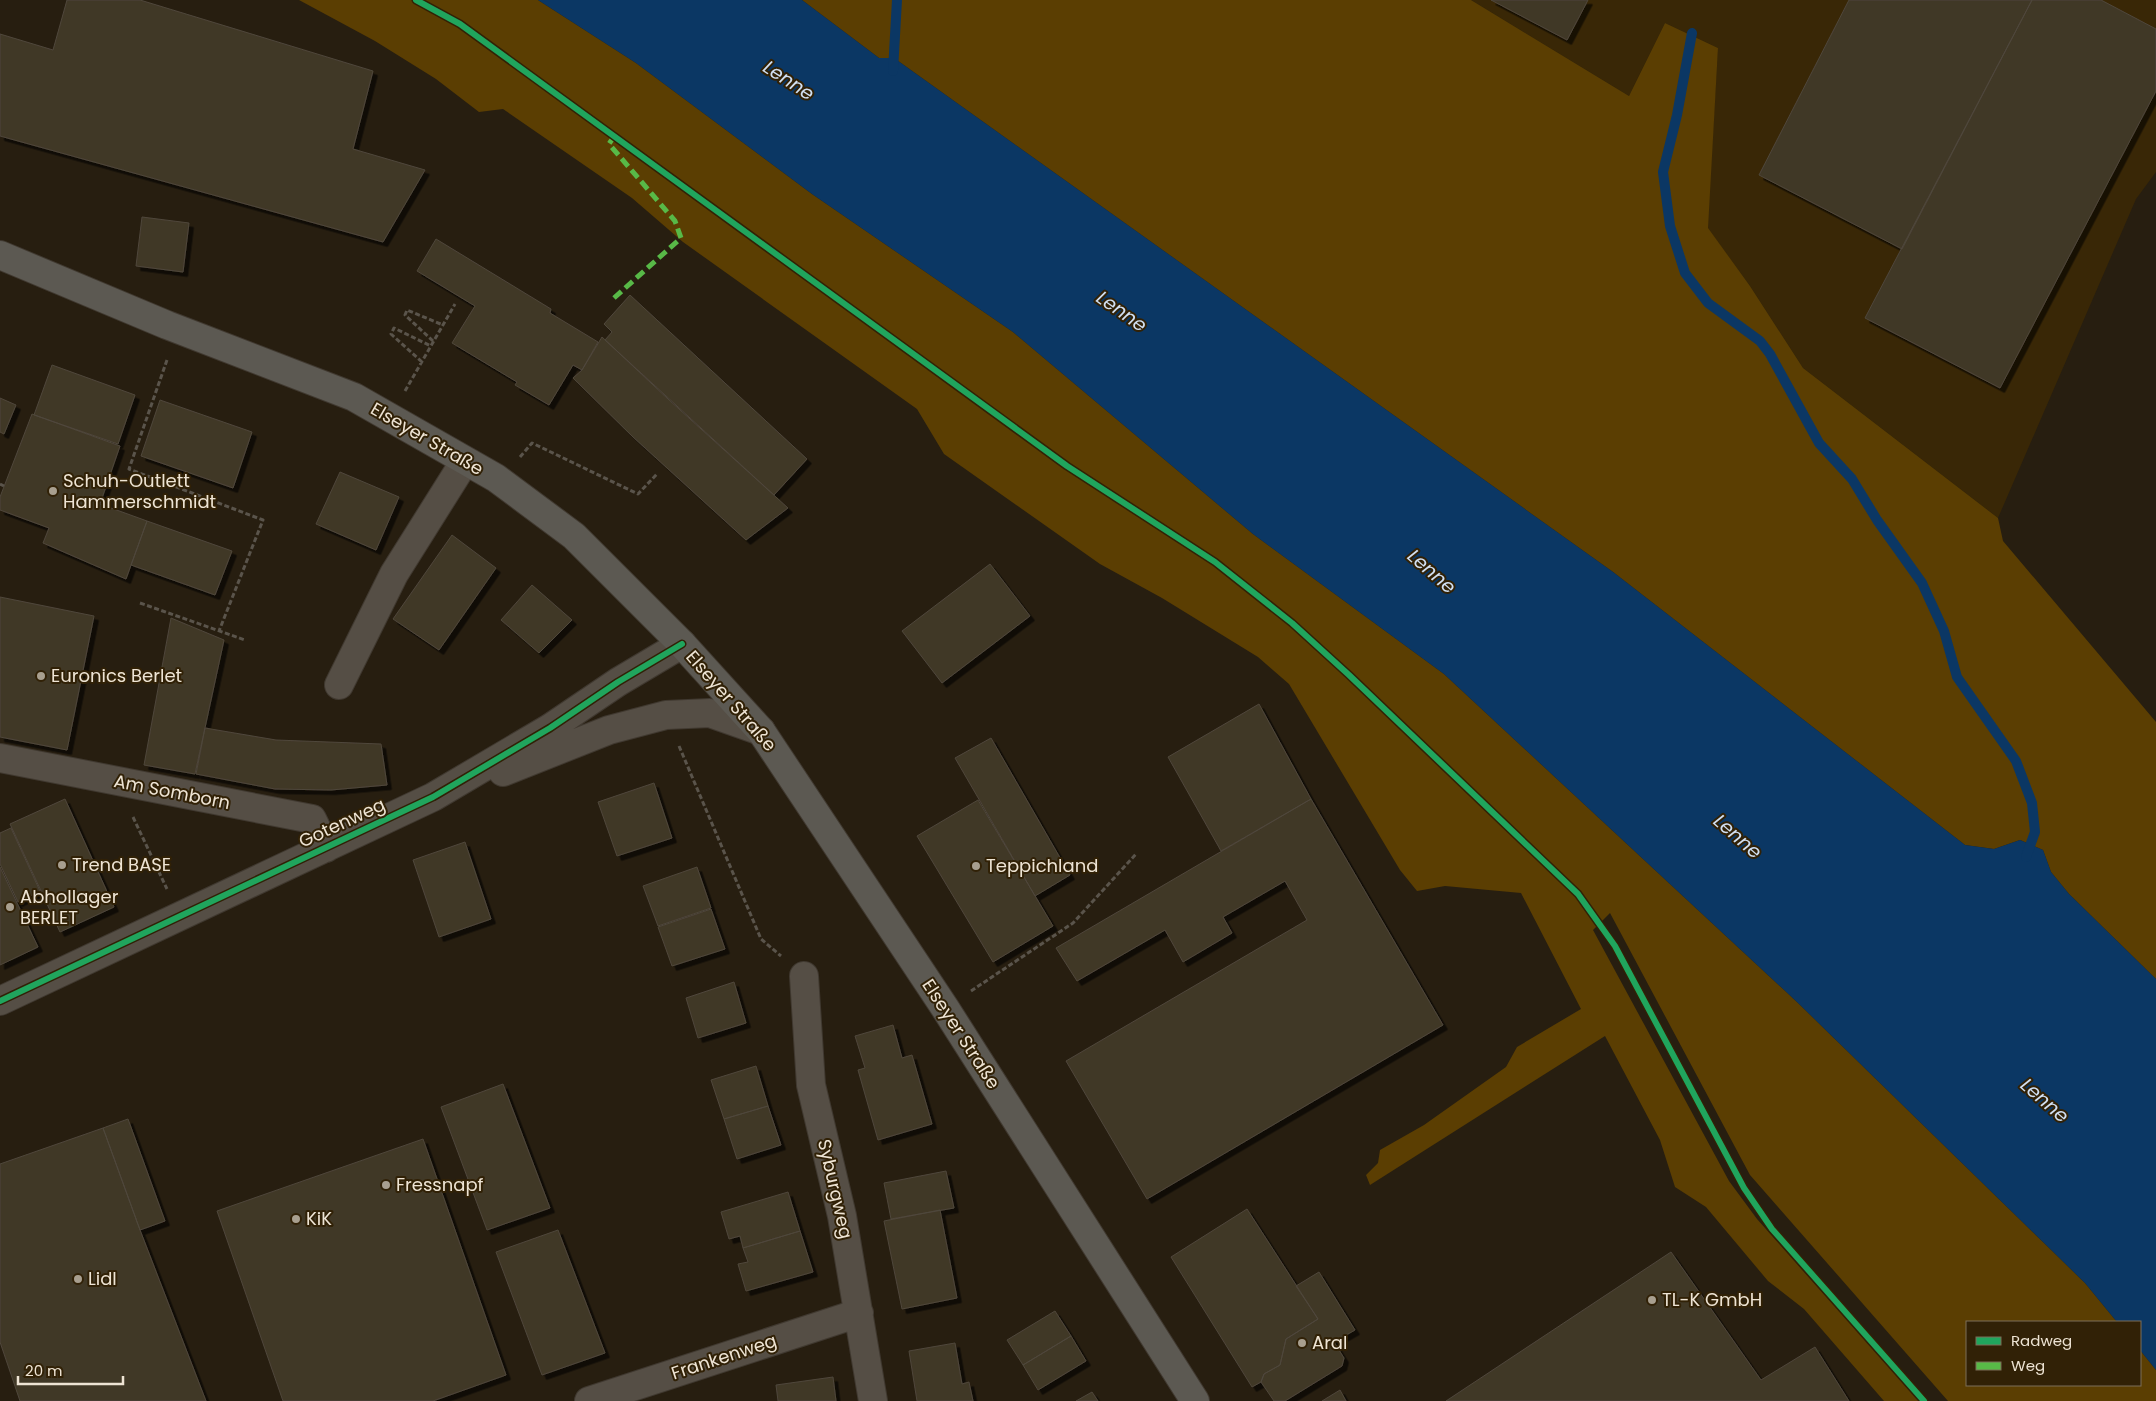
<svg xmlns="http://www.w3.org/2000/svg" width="2156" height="1401" viewBox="0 0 2156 1401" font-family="Poppins,sans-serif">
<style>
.built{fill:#392706}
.green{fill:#5b3e02}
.water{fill:#0b3764}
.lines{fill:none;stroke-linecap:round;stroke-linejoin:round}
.stream{stroke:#0b3764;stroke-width:10}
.building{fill:#413728;stroke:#4f473b;filter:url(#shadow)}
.minor-casing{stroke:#403930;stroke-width:30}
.major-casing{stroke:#403930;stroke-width:30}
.path{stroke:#5a544b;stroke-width:3;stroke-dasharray:5 2.5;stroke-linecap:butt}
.minor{stroke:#554e45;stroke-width:28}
.major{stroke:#5c5952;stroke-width:28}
.quiet{stroke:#58b947;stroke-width:5;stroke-dasharray:10 5;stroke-linecap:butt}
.cycleway-casing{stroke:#312106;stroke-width:9}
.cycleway{stroke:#20a55d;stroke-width:6}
.poi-dot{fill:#a89f8f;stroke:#312106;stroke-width:2}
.labels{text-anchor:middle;stroke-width:4;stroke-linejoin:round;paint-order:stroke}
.street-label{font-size:18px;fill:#eee4d4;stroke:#312106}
.poi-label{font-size:18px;fill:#eee4d4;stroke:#312106;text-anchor:start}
.water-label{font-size:19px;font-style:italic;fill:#d1e0f3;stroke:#312106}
</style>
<defs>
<filter id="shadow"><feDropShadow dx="4.5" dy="4.5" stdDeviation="0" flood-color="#0009"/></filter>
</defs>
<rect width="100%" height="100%" fill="#271e10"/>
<path class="built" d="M1471,0H2156V172L2136,199L1998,518L1803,368L1750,286L1707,228L1718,48L1665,23L1629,96Z"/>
<path class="green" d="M299,0H538L636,63L812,194L1013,332L1253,534L1444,674L1797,1002L2085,1283L2117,1322H1967V1385H2140V1350L2156,1370V1401H1948L1750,1175L1610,913L1593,930L1729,1181L1757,1219L1919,1401H1884L1804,1309L1768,1281L1706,1207L1675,1187L1660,1140L1605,1036L1370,1185L1366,1175L1378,1163L1380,1150L1424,1125L1506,1067L1517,1047L1581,1009L1521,893L1445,886L1417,891L1400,870L1289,684L1258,657L1162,598L1100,564L944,454L917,409L683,242L632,198L503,109L479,112L436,79L375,41Z
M802,0H1471L1629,96L1665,23L1718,48L1708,228L1750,286L1803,368L1998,518L2003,541L2156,722V979L2069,894L2051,872L2043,850L2020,840L1994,849L1965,845L1613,572L894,58H879Z"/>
<path class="water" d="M538,0H802L879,58H894L1613,572L1965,845L1994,849L2020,840L2043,850L2051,872L2069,894L2156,979V1370L2140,1350V1322H2117L2085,1283L1797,1002L1444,674L1253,534L1013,332L812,194L636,63Z"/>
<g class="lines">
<path class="stream" d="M1692,33L1677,115L1663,172L1670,226L1685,273L1708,303L1760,341L1770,354L1819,443L1852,479L1877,520L1922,583L1944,631L1957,677L2016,761L2032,803L2035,832L2026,857
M893,71L897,0"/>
</g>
<path class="building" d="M67,0H140L373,71L353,149L425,170L383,242L0,136V34L53,50Z
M1491,0H1588L1567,40Z
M1849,0H2032L1902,249L1759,175Z
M2032,0H2101L2156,29V91L2000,388L1865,318Z
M142,217L189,223L183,272L136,266Z
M436,239L551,309L550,313L598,342L582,370L573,365L549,405L515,385L517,382L452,343L475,306L417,271Z
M630,295L807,459L774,495L605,340L612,332L604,324Z
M602,337L668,399L788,508L746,540L633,437L573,378L582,370Z
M52,365L135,395L118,444L34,415Z
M0,398L16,405L4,434L0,432Z
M160,400L252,432L233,488L141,456Z
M32,414L120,446L100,504L147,521L126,579L43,543L49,528L0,510V497Z
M340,472L399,497L376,550L316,524Z
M147,521L232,551L215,595L131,565Z
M452,535L496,568L439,650L393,619Z
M990,564L1030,616L942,683L902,631Z
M532,585L572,620L539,653L501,620Z
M0,597L94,616L67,750L0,737Z
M171,618L224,640L195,774L144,765Z
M1259,704L1311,799L1221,851L1168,757Z
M205,728L276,740L381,744L387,785L331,790L275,789L196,774Z
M991,738L1070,875L1035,896L955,758Z
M654,783L672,838L617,856L598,802Z
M65,799L114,907L60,932L10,824Z
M1311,799L1443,1025L1147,1199L1066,1061L1307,920L1285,881L1223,917L1232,933L1183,962L1165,930L1077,981L1056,948Z
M978,800L1053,926L993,962L917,836Z
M11,828L40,891L18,902L0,864V833Z
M465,842L491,919L439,937L413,860Z
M0,867L38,947L0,965Z
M697,867L711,908L658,926L643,886Z
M711,909L725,949L672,966L658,927Z
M734,982L746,1023L698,1038L686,998Z
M893,1025L902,1058L912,1055L932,1124L878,1140L858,1070L865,1068L855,1036Z
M756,1066L768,1106L724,1119L711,1080Z
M503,1084L550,1208L487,1230L441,1107Z
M768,1106L781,1145L737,1159L724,1119Z
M128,1119L165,1221L140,1230L103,1128Z
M103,1128L140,1230L206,1401H20L0,1342V1164Z
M423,1139L506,1375L433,1401H283L217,1211Z
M946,1171L954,1208L891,1219L884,1183Z
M788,1192L800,1231L743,1248L740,1236L729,1239L721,1212Z
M1247,1209L1318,1319L1286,1339L1280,1365L1264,1374L1261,1382L1252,1387L1171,1257Z
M940,1210L957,1298L902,1309L884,1221Z
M558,1230L605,1353L542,1375L496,1252Z
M800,1231L813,1272L746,1291L738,1264L748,1262L743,1248Z
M1671,1252L1761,1380L1815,1347L1849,1401H1446Z
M1319,1272L1355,1330L1334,1342L1344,1358L1342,1366L1285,1401H1274L1261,1382L1264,1374L1280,1365L1286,1339L1318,1319L1296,1286Z
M1055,1311L1071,1336L1023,1365L1007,1340Z
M1071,1336L1086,1361L1038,1390L1023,1365Z
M955,1343L962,1384L969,1382L973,1401H917L909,1351Z
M833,1377L836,1401H778L776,1385Z
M1340,1390L1346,1401H1322Z
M1092,1392L1098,1401H1076Z"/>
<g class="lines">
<g class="minor-casing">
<path id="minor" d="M339,685L394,574L465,461
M0,758L312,819L326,848
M503,772L609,730L666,715L710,713L761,731
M804,976L811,1085L842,1216L873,1401
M0,1001L433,797L550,728L618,682L682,644
M589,1401L859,1313"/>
</g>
<g class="major-casing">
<path id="major" d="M0,255L167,325L354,397L496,478L574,536L682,644L761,731L945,1008L1195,1401"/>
</g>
<path class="path" d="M433,341L405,315L407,310L443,325
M167,360L129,469L263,520L219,631
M422,362L391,334L394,328L431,346
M405,391L455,304
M520,457L532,443L638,494L657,474
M0,484L4,486
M140,603L245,640
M679,746L761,939L781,956
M133,817L167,889
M971,991L1073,923L1136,854"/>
<use href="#minor" class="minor"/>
<use href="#major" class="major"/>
<path class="quiet" d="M614,298L681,238L675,221L609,144L615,135"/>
<g class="cycleway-casing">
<path id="cycleway" d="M416,0L460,24L1067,466L1215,562L1292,623L1349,675L1578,894L1615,946L1744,1188L1772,1229L1924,1401
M0,1001L433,797L550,728L618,682L682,644"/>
</g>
<use href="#cycleway" class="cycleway"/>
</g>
<g class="poi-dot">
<circle cx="53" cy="491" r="5"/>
<circle cx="41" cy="676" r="5"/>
<circle cx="62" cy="865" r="5"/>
<circle cx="976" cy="866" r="5"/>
<circle cx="10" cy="907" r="5"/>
<circle cx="386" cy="1185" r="5"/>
<circle cx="296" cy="1219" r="5"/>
<circle cx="78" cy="1279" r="5"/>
<circle cx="1652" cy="1300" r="5"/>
<circle cx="1302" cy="1343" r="5"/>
</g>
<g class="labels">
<g class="street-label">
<text transform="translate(427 439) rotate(30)" y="6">Elseyer Straße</text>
<text transform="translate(731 701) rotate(49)" y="6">Elseyer Straße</text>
<text transform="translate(172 792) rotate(11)" y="6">Am Somborn</text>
<text transform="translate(342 823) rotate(-25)" y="6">Gotenweg</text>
<text transform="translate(961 1034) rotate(57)" y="6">Elseyer Straße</text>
<text transform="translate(835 1189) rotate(77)" y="6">Syburgweg</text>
<text transform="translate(724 1357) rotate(-18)" y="6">Frankenweg</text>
</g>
<g class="poi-label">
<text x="63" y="487">Schuh-Outlett<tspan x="63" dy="21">Hammerschmidt</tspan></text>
<text x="51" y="682">Euronics Berlet</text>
<text x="72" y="871">Trend BASE</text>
<text x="986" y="872">Teppichland</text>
<text x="20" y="903">Abhollager<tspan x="20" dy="21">BERLET</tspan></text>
<text x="396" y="1191">Fressnapf</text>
<text x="306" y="1225">KiK</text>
<text x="88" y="1285">Lidl</text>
<text x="1662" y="1306">TL-K GmbH</text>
<text x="1312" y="1349">Aral</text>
</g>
<g class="water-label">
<text transform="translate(789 80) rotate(33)" y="7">Lenne</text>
<text transform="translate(1122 311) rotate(35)" y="7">Lenne</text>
<text transform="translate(1432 571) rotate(41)" y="7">Lenne</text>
<text transform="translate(1738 836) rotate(41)" y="7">Lenne</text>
<text transform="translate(2045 1100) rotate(41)" y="7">Lenne</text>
</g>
</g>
<rect x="1966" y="1321" width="175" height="65" fill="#312106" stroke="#7d6f58"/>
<rect x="1976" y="1337" width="25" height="8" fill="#20a55d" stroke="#7d6f58"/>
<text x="2011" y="1346" font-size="15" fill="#eee4d4">Radweg</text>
<rect x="1976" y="1362" width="25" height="8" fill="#58b947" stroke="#7d6f58"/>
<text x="2011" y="1371" font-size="15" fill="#eee4d4">Weg</text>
<path d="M18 1376v8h105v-8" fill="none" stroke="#eee4d4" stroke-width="2.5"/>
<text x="25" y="1376" font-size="15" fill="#eee4d4" stroke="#312106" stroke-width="4" paint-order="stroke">20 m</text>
</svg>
